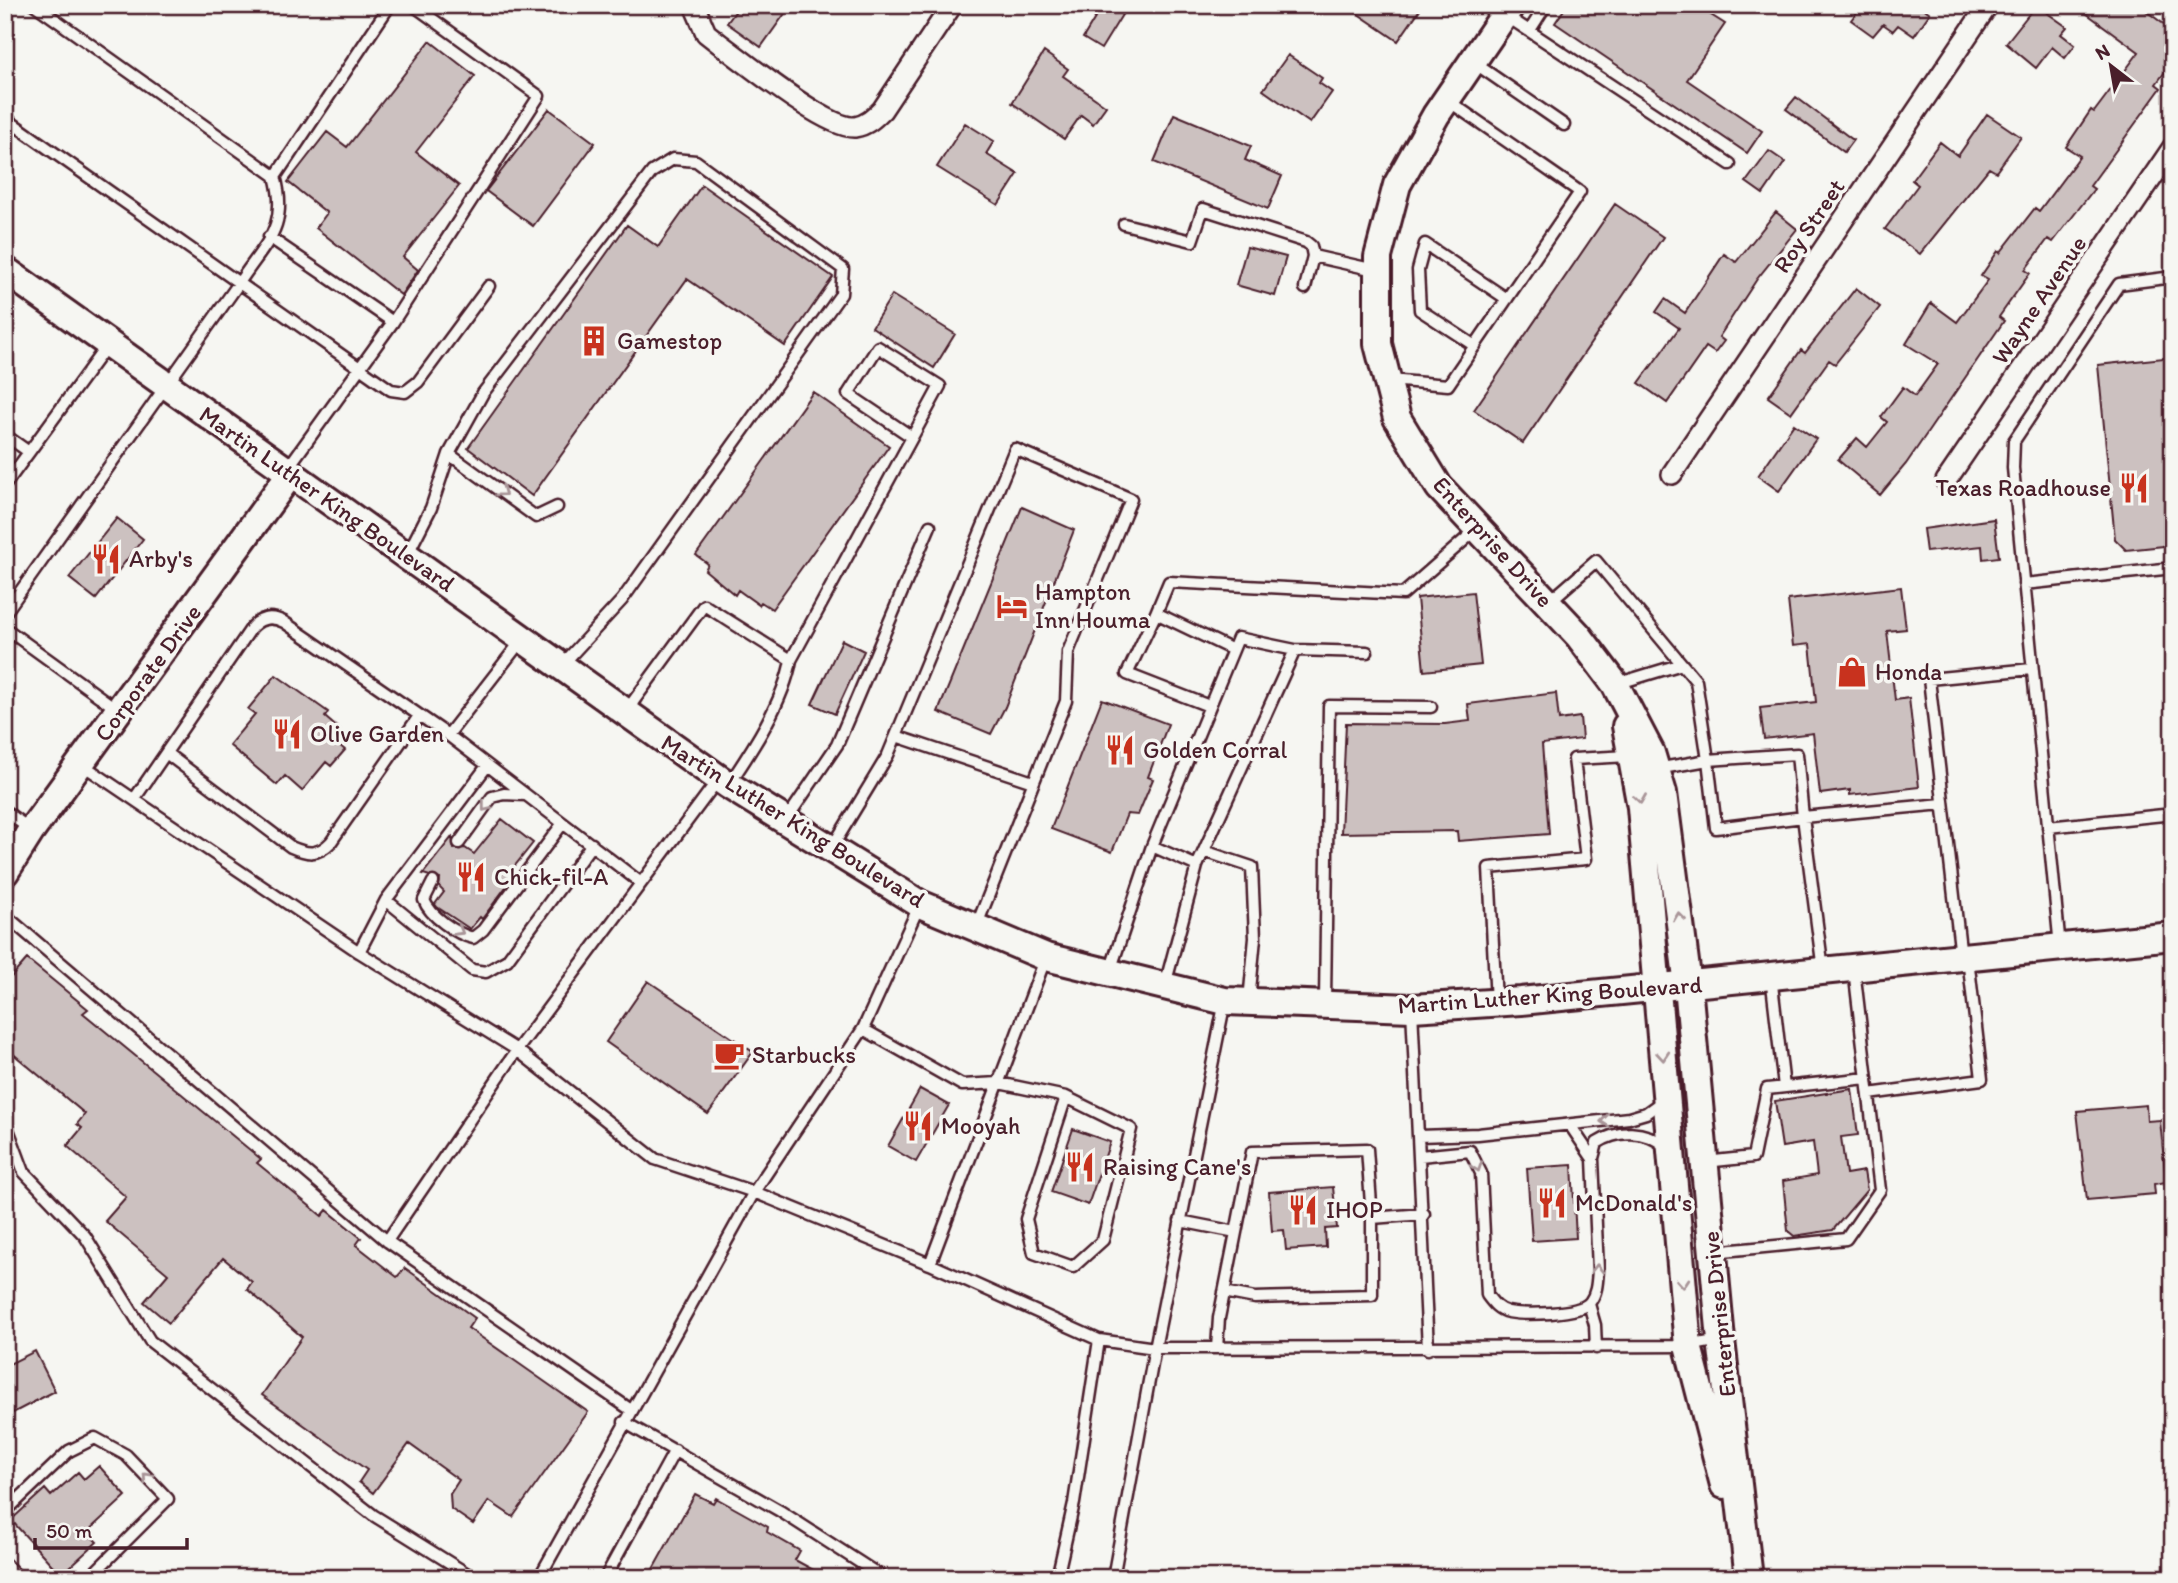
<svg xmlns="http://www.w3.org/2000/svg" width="2178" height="1583" viewBox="0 0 2178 1583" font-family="Itim,sans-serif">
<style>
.building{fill:#ccc1c0;stroke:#4a1f2b;stroke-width:2}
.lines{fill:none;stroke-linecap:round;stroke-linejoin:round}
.lane-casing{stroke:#4a1f2b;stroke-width:15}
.street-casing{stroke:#4a1f2b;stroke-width:24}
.secondary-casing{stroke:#4a1f2b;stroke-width:32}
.lane{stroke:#f6f6f2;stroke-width:10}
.street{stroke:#f6f6f2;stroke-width:19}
.secondary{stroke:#f6f6f2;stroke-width:26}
.oneway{stroke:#a99598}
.labels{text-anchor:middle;stroke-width:7;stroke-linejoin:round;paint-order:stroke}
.street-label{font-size:24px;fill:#4a1f2b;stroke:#f6f6f2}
.poi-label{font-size:24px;fill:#4a1f2b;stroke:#f6f6f2;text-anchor:start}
</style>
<rect width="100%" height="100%" fill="#f6f6f2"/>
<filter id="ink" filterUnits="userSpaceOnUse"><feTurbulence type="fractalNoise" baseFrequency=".0143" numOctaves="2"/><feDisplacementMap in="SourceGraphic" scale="14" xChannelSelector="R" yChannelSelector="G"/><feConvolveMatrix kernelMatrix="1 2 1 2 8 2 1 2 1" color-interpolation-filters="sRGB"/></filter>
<g filter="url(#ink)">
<path class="building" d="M740,5H791L761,47L727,23Z
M1103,5H1128L1101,49L1083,38Z
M1345,5H1423L1398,41Z
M1567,5H1695L1725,24L1687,80L1762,131L1747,153L1555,23Z
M1871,5H1919L1930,13L1914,36L1898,25L1893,31L1883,24L1873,36L1851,20L1860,8L1866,12Z
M2036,5L2067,27L2061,34L2075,45L2065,58L2052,47L2036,68L2006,43Z
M2075,5H2138L2173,31V61L2156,84L2161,88L2090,186L2094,189L2053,242L2048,239L2025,270L2030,273L1999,317L2004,321L1906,464L1880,495L1838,460L1857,438L1867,447L1887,422L1881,417L1903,387L1915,396L1938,364L1906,344L1931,303L1957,322L1988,280L1981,276L1998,251L2000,253L2035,208L2039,211L2080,156L2066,147L2091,110L2094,112L2139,52Z
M430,41L475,76L416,152L459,186L403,257L418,270L401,295L316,228L327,213L288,182L327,132L347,147Z
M1044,52L1068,69L1063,76L1106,106L1093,124L1081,115L1064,139L1012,103Z
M1288,55L1322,78L1319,83L1332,92L1310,123L1263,90Z
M1796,97L1853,140L1844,152L1786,109Z
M549,109L595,143L533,226L486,191Z
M1174,114L1251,146L1245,160L1282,176L1268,209L1154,162Z
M1987,114L2021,137L1996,172L1989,168L1920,254L1885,229L1918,185L1912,180L1940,142L1958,156Z
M965,123L994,141L986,154L1018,174L998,205L937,167Z
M1769,151L1785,162L1763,194L1746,182Z
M702,185L833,277L785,346L687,279L532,496L468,448L627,225L658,247Z
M1615,204L1663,237L1523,443L1474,410Z
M1776,212L1797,229L1757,279L1719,337L1724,341L1715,353L1706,347L1667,403L1639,383L1679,328L1656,312L1665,299L1685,313L1724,254L1736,262Z
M1247,247L1286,257L1275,296L1236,285Z
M1856,288L1880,307L1835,364L1829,360L1791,413L1768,397L1801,350L1805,353Z
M892,295L955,334L934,368L872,327Z
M2173,357V545L2126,550L2115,539L2098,365Z
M813,392L889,446L772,609L761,602L759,605L738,590L735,595L705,570L708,564L696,555Z
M1794,424L1816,439L1779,491L1758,476Z
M1022,507L1074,530L1005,707L991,734L938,712Z
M117,518L143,539L96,599L69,578Z
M1994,519L1999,557L1983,559L1982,546L1926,552L1923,529Z
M1901,587L1906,629L1887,631L1895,700L1909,698L1919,787L1850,795V790L1820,794L1813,733L1764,739L1760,708L1816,702L1810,644L1793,646L1788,600Z
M1473,592L1481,665L1424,671L1417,598Z
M842,640L864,651L835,714L812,704Z
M276,675L328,712L325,717L340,730L332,739L345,750L331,766L326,762L302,791L285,776L277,785L229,745L255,714L248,709Z
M1556,693L1559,720L1580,717L1582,739L1542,744L1549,834L1458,841L1457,831L1341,833L1346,723L1445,724L1470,721L1468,704Z
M1102,699L1168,724L1148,777L1153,779L1138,815L1127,814L1112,852L1051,829Z
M502,819L533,843L510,872L514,876L482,919L480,917L470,929L437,907L435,904L444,892L439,887L440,879L423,874L452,837L454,849L465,848L474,854Z
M27,959L88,1009L83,1013L261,1159L257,1163L322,1216L327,1210L361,1238L356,1245L397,1277L405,1268L475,1318L468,1328L588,1412L513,1517L489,1501L473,1524L451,1509L450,1494L459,1480L409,1444L373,1493L359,1482L367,1470L262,1395L302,1337L247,1289L252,1282L223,1258L169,1323L144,1302L168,1274L105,1221L126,1197L67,1146L82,1128L77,1124L85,1114L5,1047V984Z
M648,981L753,1052L708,1114L606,1042Z
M920,1089L949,1105L916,1162L888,1146Z
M1852,1089L1858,1135L1841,1137L1846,1174L1864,1171L1867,1190L1833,1230L1794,1236L1788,1231L1783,1181L1817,1175L1813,1142L1782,1147L1775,1101Z
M2146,1105L2147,1121L2160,1120L2166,1182L2154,1184L2155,1194L2087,1200L2077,1111Z
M1073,1129L1110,1142L1088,1205L1051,1192Z
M1572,1165L1576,1238L1532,1241L1527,1168Z
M1333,1187L1337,1228L1325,1229L1326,1247L1286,1250L1284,1230L1272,1231L1269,1192Z
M35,1351L55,1391L5,1417V1366Z
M99,1466L126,1496L87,1532L97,1542L61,1575L11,1520L45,1489L51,1496L78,1472L84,1479Z
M695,1494L713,1503L716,1498L768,1527L767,1532L800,1551L795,1560L828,1578H648Z"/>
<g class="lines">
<g class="lane-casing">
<path id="lane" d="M1505,15L1730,164
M1530,30L1546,5
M1473,62L1564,125
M5,118L391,390L405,392L418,382L489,286
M275,177L390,5
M1124,224L1192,241L1203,209L1306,242L1311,246L1313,256
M269,237L393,322
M1305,288L1313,256L1375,270
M1475,346L1420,310L1418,270L1425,244L1507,299
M1389,380L1448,385L1580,192L1447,100
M5,435L29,452
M449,454L536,517L557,507
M287,469L393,322L539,96L413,5
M5,485L108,344
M407,555L431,508L449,454L483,393L652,172L673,159L696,161L843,269L841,294L622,600L562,665
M2024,584L2173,568
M1549,602L1596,561L1696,681L1708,760L1797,754L1803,817L1716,828L1708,760L1656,769
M5,613L239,283C266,242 289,227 275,176L35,5
M1156,613L1169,582L1403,594L1477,529
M5,628L118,710
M1295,650L1367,652
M791,660L940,386L878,347L848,394L912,437
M1616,684L1682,664
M1209,706L1127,674L1156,613L1233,650
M627,710L704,605L791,660C784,701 752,750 729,784
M448,735L521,641
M896,736L1033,782
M166,753L291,847C307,854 318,856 331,842L419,716
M83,765L359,952L517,1050L655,1159L754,1192L930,1264L1099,1340L1155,1348L1688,1346L1720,1340
M135,798L252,627C261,617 272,616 284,622L448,735L641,883
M5,811L31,830
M786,820L837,745L930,526
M2048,827L2173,814
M459,843L492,797L504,794L525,795
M1152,846L1197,866
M831,849L888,755L1015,449L1131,499L1068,652L1066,701L976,927
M1204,851L1252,867L1255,938L1249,1001
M433,882L424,900C430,916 456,934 473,938L483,930L563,823
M386,900L472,970L486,972L507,960L592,844
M5,915L387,1241L631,1410
M2060,947L2013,468L2014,441L2119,284L2173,277
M359,952L386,900L487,766
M1961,957L1929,679L2032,669
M1823,970L1803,817L1943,804
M1110,971L1152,846L1238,638L1295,650L1197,866L1165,985
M1771,976L1784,1087
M1325,1002L1329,706L1431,707
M1496,1002L1489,868L1586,859L1574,759L1629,756
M1412,1009L1428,1349
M863,1029L962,1085L999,1083L1066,1097L1131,1129L1103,1240L1073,1267L1034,1253L1026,1219L1066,1097
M1869,1094L1982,1079L1968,958
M5,1121L24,1172L85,1236L150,1341L373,1515L474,1578
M1419,1136L1478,1134L1629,1118L1646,1113L1664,1100
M1420,1156L1470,1151L1481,1173L1487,1295C1493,1303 1498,1310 1508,1312C1524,1315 1579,1315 1590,1302C1597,1293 1597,1282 1598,1270L1593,1159L1570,1125
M1593,1158L1597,1143C1618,1129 1645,1130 1665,1146
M1705,1162L1753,1157L1767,1089L1867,1078
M1180,1221L1236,1232
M387,1241L517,1050L717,781
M1713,1252L1846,1239L1880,1190L1854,969
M930,1264L1046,957
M1224,1292L1255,1298L1372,1295V1218
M1589,1304L1595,1325L1596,1348
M1217,1348L1219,1318L1252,1152L1367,1149L1372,1218L1424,1214
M624,1422L780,1511L884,1578
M5,1512L69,1451L95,1438L126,1455L168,1499L89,1578
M5,1564L19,1578
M539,1578L754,1192L863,1029L919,906
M605,1578L675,1450
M1057,1578L1074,1503L1099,1340
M1113,1578L1155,1348L1225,1001"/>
</g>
<g class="street-casing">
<path id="street" d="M694,5L706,33L720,44C745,62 828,130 855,127C867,125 874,118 882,110L952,5
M1672,474L1988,5
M1946,481L2173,147"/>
</g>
<g class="secondary-casing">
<path id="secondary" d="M1511,5L1436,115L1397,185L1378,257V344L1397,418L1439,487L1578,635L1615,684L1651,753L1663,793L1688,985L1721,1340L1749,1578
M5,270L728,785L920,904L1046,957L1225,1001L1412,1008L1521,1001L2173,936
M1626,726L1641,807L1688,1346L1724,1485
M5,872L31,831L291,473"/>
</g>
<use href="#lane" class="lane"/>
<use href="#street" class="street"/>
<use href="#secondary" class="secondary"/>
</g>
<defs><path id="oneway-chevron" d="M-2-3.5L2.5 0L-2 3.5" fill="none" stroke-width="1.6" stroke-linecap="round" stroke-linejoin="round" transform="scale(1.75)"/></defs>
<g class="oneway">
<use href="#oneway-chevron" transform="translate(502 492) rotate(36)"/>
<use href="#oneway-chevron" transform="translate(1640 799) rotate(82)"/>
<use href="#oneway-chevron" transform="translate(486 807) rotate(128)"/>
<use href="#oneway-chevron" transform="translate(1679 917) rotate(-97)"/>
<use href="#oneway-chevron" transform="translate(459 931) rotate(31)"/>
<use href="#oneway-chevron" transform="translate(1663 1056) rotate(85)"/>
<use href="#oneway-chevron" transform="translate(1605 1121) rotate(174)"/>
<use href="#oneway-chevron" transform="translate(1477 1167) rotate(71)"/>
<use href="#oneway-chevron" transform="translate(1597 1269) rotate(-90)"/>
<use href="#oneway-chevron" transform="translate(1683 1283) rotate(85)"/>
<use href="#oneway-chevron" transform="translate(147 1477) rotate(-133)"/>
</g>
</g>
<defs>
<g id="building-bare" transform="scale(2.415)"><path d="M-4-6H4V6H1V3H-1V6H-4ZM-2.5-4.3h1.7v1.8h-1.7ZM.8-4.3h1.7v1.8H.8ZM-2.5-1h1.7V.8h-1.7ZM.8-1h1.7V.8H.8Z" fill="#c8321e" stroke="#f6f6f2" stroke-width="2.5" paint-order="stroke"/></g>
<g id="restaurant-bare" transform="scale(2.415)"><path d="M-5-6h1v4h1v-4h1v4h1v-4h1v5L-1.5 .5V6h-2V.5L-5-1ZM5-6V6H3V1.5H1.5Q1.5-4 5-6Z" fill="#c8321e" stroke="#f6f6f2" stroke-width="2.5" paint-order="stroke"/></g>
<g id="hotel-bare" transform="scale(2.415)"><path d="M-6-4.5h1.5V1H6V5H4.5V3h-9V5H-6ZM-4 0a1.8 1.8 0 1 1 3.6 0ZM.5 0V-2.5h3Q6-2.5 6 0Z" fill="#c8321e" stroke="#f6f6f2" stroke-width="2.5" paint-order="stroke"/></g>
<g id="shop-bare" transform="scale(2.415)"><path d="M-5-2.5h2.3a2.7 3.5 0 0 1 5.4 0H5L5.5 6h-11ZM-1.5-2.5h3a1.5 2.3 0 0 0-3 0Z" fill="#c8321e" stroke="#f6f6f2" stroke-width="2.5" paint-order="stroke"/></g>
<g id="cafe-bare" transform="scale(2.415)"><path d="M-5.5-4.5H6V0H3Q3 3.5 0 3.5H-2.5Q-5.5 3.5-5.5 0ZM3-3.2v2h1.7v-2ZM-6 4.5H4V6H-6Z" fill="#c8321e" stroke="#f6f6f2" stroke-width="2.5" paint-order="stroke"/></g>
</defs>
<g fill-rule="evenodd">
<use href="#building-bare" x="594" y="341"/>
<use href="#restaurant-bare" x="2134" y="488"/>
<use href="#restaurant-bare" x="106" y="559"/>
<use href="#hotel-bare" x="1012" y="606"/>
<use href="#shop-bare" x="1852" y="672"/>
<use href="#restaurant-bare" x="287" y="734"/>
<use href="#restaurant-bare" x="1120" y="750"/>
<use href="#restaurant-bare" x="471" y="877"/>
<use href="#cafe-bare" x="729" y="1055"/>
<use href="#restaurant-bare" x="918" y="1126"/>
<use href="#restaurant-bare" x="1080" y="1167"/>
<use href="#restaurant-bare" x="1552" y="1203"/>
<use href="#restaurant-bare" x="1303" y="1210"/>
</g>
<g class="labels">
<g class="street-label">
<text transform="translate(1809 226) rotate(-56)" y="8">Roy Street</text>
<text transform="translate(2039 300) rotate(-56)" y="8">Wayne Avenue</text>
<text transform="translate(327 499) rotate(35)" y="8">Martin Luther King Boulevard</text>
<text transform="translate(1493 542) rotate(48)" y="8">Enterprise Drive</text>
<text transform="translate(148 673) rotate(-54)" y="8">Corporate Drive</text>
<text transform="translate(793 821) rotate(32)" y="8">Martin Luther King Boulevard</text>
<text transform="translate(1550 995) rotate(-4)" y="8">Martin Luther King Boulevard</text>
<text transform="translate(1719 1314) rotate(-96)" y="8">Enterprise Drive</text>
</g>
<g class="poi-label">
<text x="617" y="349">Gamestop</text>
<text x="2111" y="496" text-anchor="end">Texas Roadhouse</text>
<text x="129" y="567">Arby's</text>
<text x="1035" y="600">Hampton<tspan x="1035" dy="28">Inn Houma</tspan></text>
<text x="1875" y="680">Honda</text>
<text x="310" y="742">Olive Garden</text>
<text x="1143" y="758">Golden Corral</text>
<text x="494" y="885">Chick-fil-A</text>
<text x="752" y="1063">Starbucks</text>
<text x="941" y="1134">Mooyah</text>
<text x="1103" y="1175">Raising Cane's</text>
<text x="1575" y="1211">McDonald's</text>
<text x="1326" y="1218">IHOP</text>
</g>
</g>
<rect width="2178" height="1583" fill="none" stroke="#f6f6f2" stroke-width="28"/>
<rect x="14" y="14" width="2150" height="1555" fill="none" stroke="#4a1f2b" stroke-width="2.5" filter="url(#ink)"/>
<g transform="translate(2111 66) rotate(329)" stroke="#f6f6f2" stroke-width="5" paint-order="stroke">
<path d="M0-5L12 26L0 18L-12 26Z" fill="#4a1f2b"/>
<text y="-10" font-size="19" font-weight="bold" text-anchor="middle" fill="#4a1f2b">N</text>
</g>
<path d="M35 1538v10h152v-10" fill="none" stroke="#4a1f2b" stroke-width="3.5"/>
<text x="46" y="1538" font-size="21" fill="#4a1f2b" stroke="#f6f6f2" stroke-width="5" paint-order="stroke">50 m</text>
</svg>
